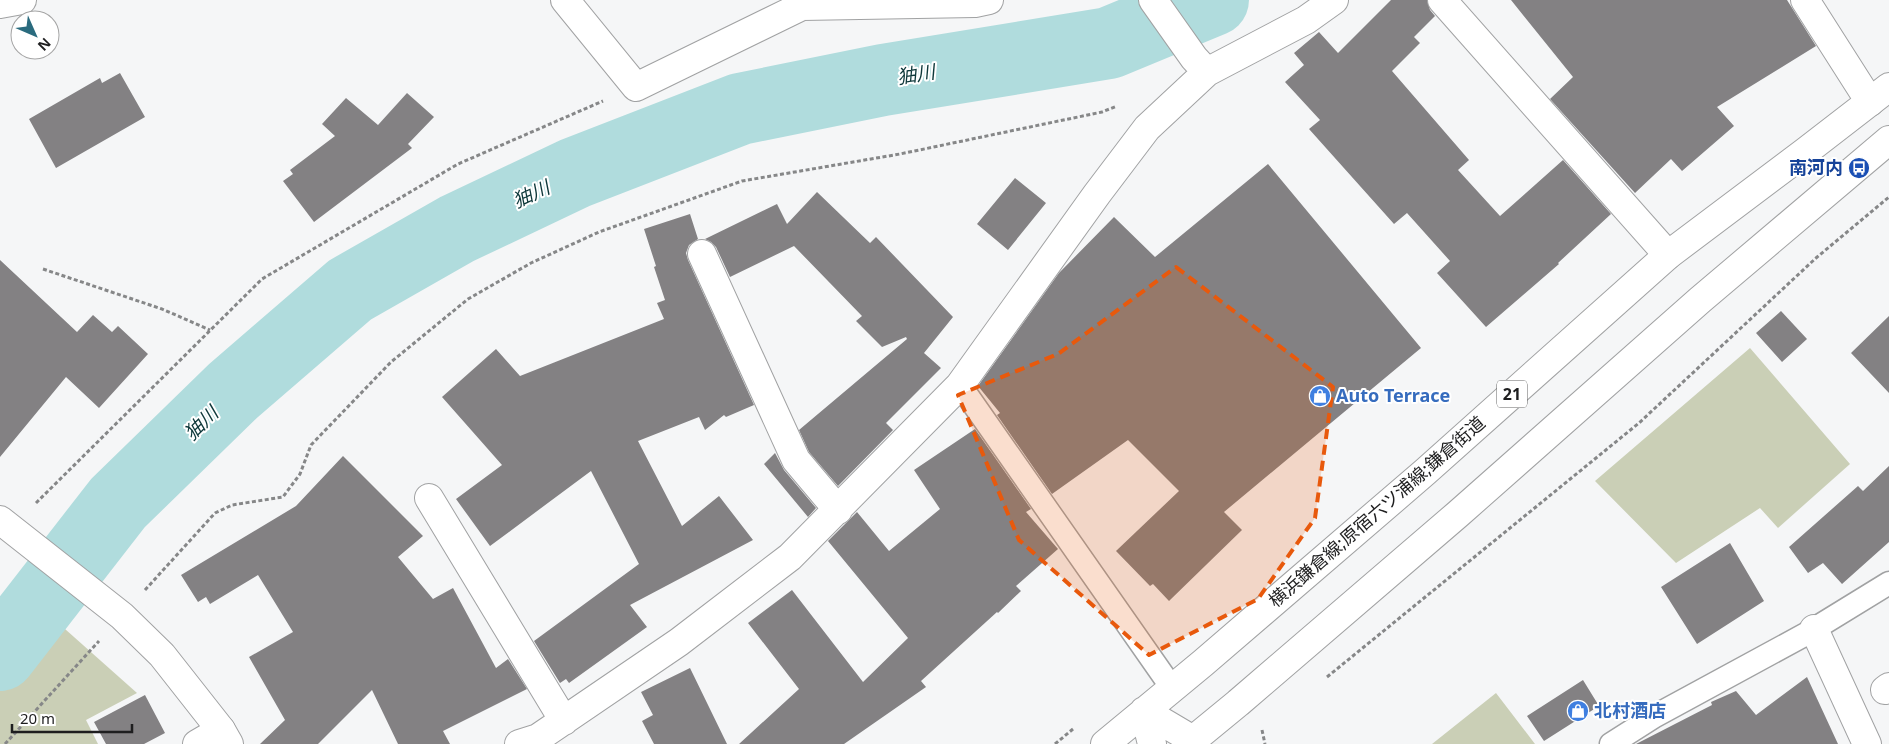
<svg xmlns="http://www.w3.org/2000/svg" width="1889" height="744" viewBox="0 0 1889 744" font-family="'Noto Sans','Noto Sans JP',sans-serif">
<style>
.green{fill:#cacfb6}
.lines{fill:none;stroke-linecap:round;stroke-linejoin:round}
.river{stroke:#b0dcdd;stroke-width:72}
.building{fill:#838183}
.lane-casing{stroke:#a1a2a3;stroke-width:25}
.street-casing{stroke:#a1a2a3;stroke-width:30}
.secondary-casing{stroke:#a1a2a3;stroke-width:30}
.primary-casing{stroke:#a1a2a3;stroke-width:30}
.path{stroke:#868788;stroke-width:3;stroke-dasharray:4 2.5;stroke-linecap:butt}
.lane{stroke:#fff;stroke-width:22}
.street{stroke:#fff;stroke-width:28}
.secondary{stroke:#fff;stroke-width:28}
.primary{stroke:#fff;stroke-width:28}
.marked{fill:#e8590c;fill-opacity:0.2;stroke:#e8590c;stroke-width:4;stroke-dasharray:10 6;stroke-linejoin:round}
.labels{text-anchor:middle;stroke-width:4;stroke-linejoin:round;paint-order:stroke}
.shield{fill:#fff;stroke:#626262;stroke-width:1}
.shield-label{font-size:16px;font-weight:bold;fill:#1e1e1f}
.transit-label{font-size:18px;font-weight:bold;fill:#164399;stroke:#fff;text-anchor:end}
.shop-label{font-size:18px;font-weight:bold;fill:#366cbe;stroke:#fff;text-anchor:start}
.street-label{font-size:18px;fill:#1e1e1f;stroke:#fff}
.water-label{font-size:19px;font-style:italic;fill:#0e383a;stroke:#fff}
</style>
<rect width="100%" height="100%" fill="#f5f6f7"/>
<path class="green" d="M1750,348L1850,464L1778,528L1760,508L1676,563L1595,481Z
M56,621L137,693L86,720L98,744H0V683Z
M1496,693L1535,744H1432Z"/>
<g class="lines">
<path class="river" d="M0,655L118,503L233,391L350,290L457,229L575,173L740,109L883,80L1109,43L1213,0"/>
</g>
<path class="building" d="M1391,0H1427L1430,10L1435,16L1414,37L1420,43L1392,71L1469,160L1458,170L1500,216L1563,160L1611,214L1558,263L1559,264L1486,327L1437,273L1450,261L1407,213L1394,224L1309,129L1320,120L1285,82L1304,65L1294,53L1319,32L1338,53Z
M1511,0H1787L1816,46L1717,107L1734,126L1682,171L1671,159L1635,193L1550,99L1573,77Z
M120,73L145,117L56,168L29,119L100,78L102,83Z
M407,93L434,117L408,144L412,148L314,222L283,181L293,174L290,170L335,136L322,124L346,98L378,125Z
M1268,164L1421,348L1224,512L1242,530L1169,601L1153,584L1150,586L1116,551L1179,491L1128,440L1052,494L997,415L1000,413L978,386L1059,273L1114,217L1155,257Z
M1015,178L1046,203L1008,250L977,224Z
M817,192L870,243L876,237L953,317L924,353L941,368L886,423L893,430L838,486L809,452L799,430L907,339L906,337L882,347L856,321L862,316L794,246L730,277L716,247L711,242L705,239L777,204L787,224Z
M690,214L698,239L689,245L686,253L688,260L754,405L726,417L724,415L705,430L699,417L638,441L682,526L719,496L753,540L630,605L647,627L569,683L566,679L560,683L534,641L639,564L591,471L490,546L456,499L502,465L442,397L496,349L520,376L664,319L657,303L665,300L654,267L656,266L644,229Z
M0,260L77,332L93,315L112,332L118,326L148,354L99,408L66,377L0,457Z
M1781,311L1807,339L1782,362L1756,333Z
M1889,316V393L1851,353Z
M975,429L1031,509L1026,512L1058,549L1016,586L1021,591L998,613L997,612L921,681L926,687L844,744H739L799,689L748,623L792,590L863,682L908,638L828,541L857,512L889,551L940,509L914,470Z
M775,453L784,470L816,508L808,517L764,464Z
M343,456L423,536L398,557L433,599L453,588L496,668L508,659L527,689L443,731L450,744H398L372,690L318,744H260L285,720L249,657L293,632L258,575L210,604L206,597L198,602L181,575L296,506Z
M1889,466V542L1842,584L1823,563L1808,573L1789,547L1858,486L1863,491Z
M1730,543L1764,601L1697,644L1661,587Z
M690,668L727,744H654L642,721L653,715L641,692Z
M1807,677L1838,744H1636L1712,705L1711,702L1736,691L1756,715Z
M1583,680L1599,706L1544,741L1527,716Z
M145,695L165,733L144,744H106L94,722Z"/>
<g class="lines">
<g class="lane-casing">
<path id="lane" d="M960,385L1172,688
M1611,744L1655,716L1806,634L1889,583"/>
</g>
<g class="street-casing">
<path id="street" d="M565,0L636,87L802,6L975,3L989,0
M1153,0L1194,58L1207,72
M1442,0L1668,255
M1805,0L1870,102
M0,4L22,0
M702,254L796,460L838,510
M429,498L564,721
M1814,629L1867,744
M1885,690L1889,687
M197,744L221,730
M519,744L538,738L679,642L790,557L960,385L1097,194L1147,128L1207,72L1306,20L1334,0"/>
</g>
<g class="secondary-casing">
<path id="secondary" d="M0,520L122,616L162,655L221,730L229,744"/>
</g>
<g class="primary-casing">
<path id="primary" d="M1144,711L1193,740L1195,744
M1144,711L1152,744
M1105,744L1203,663L1425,472L1668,255L1805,152L1889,87
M1188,744L1238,703L1458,514L1700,300L1889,140"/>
</g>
<path class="path" d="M43,269L162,309L210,330
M36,503L262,279L458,164L603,101
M145,590L215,513L232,505L283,497L300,474L311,445L391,362L468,299L531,263L599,232L742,181L900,154L1102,112L1117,106
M1327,677L1639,423L1816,258L1889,197
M1262,730L1265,744
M5,744L99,641
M1055,744L1073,729"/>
<use href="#lane" class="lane"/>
<use href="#street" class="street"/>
<use href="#secondary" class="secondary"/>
<use href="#primary" class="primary"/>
</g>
<path class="marked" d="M1176,267L1333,387L1315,518L1258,599L1149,655L1019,540L958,395L1058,354Z"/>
<defs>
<g id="bus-disc" transform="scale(1.125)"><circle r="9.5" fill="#1a4fb4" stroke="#fff"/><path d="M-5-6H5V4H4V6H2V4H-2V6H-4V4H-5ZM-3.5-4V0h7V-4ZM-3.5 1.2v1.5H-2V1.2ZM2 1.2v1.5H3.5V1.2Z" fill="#fff"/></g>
<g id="shop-disc" transform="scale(1.125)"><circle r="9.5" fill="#3f7fe0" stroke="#fff"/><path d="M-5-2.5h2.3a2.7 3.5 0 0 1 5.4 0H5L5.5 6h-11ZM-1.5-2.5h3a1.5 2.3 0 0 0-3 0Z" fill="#fff"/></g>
</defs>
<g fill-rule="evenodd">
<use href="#bus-disc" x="1859" y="168"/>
<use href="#shop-disc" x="1320" y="396"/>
<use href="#shop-disc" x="1578" y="711"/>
</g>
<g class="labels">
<rect class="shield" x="1497" y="380.5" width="30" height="27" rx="4"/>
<g class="shield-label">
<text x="1512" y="400">21</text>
</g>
<g class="transit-label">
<text x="1843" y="174">南河内</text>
</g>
<g class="shop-label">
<text x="1336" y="402">Auto Terrace</text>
<text x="1594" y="717">北村酒店</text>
</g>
<g class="street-label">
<text transform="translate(1377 512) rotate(-41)" y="6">横浜鎌倉線;原宿六ツ浦線;鎌倉街道</text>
</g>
<g class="water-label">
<text transform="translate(916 74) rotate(-9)" y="7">㹨川</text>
<text transform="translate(531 194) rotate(-25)" y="7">㹨川</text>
<text transform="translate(201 423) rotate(-44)" y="7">㹨川</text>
</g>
</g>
<g transform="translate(35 35) rotate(135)"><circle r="24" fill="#ffffff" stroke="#a5a5a5"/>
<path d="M0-4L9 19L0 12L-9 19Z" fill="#2a6b7e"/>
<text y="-8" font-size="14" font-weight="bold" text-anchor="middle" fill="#1e1e1f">N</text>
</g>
<path d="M12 724v8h120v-8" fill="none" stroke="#1e1e1f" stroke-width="2.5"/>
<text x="20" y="724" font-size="15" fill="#1e1e1f" stroke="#ffffff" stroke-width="4" paint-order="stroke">20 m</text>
</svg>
